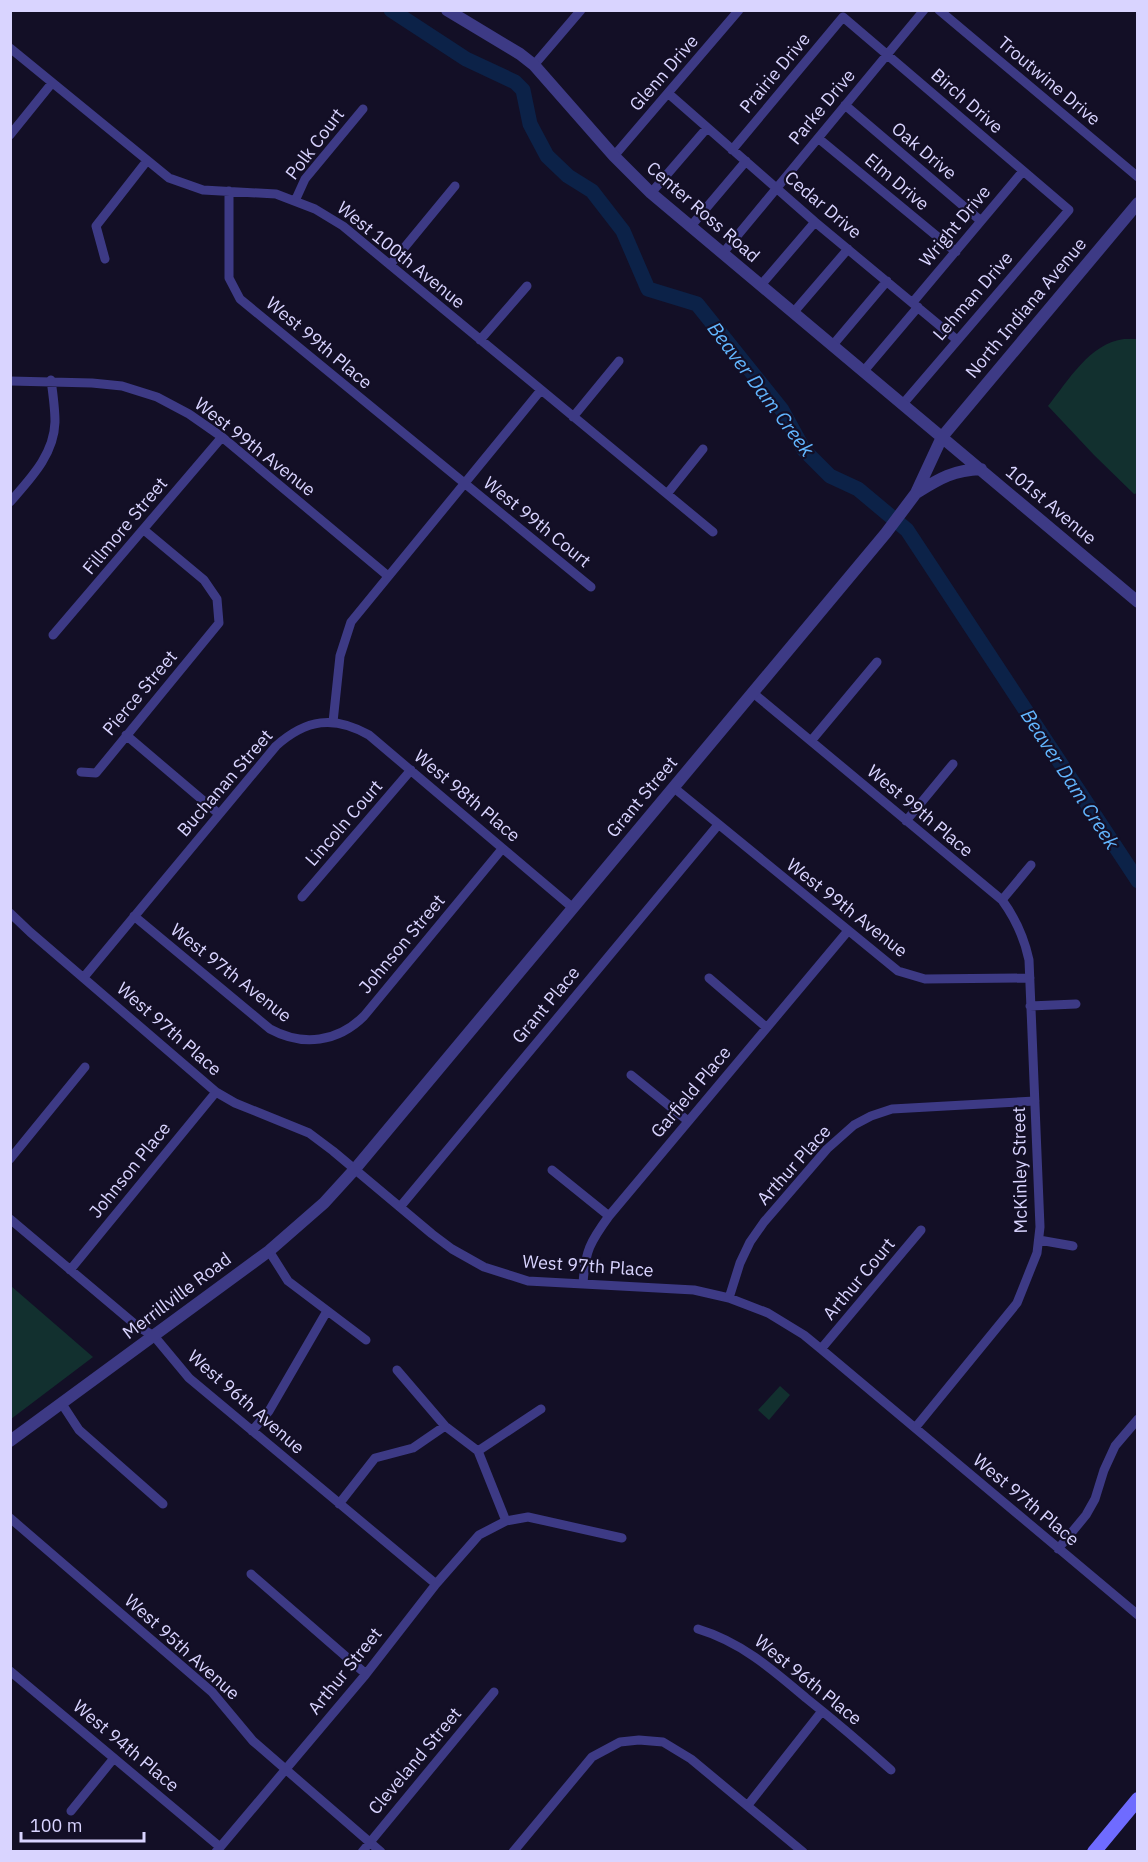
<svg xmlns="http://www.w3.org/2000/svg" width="1148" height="1862" viewBox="0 0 1148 1862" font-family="'IBM Plex Sans',sans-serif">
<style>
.green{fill:#12302f}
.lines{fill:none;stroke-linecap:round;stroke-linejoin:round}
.river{stroke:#0c2248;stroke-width:15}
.minor{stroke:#3d3a85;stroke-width:9}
.tertiary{stroke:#3d3a85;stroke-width:12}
.secondary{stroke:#6f6bff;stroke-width:14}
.labels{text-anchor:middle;stroke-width:4.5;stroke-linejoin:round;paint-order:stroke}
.street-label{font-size:18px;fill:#d9d4ff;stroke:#130f26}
.water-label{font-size:20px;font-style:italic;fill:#62b6ff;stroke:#130f26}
</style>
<rect width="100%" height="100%" fill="#130f26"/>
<path class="green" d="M1124,339H1137L1138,493L1134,494L1094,455L1048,406C1068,381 1090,343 1124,339Z
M11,1286L93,1357L11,1419Z
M780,1386L790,1395L769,1420L758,1410Z"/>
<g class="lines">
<path class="river" d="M391,10L466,59L515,82L523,90L530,124L547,156L568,176L592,191L623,231L648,289L697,304L782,410L804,450L830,476L858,489L907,530L1138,881"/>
<path class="minor" d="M939,10L1138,177
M10,48L169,178L203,190L276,194L315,209L343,226L713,532
M534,65L581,10
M669,94L815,222L957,340
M845,105L981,221
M10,135L52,83
M818,138L956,252
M732,150L843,17L1069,210L902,405
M614,156L739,10
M229,191V278L240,299L591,587
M651,193L707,128
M295,201L305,179L363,109
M691,226L746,161
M723,253L924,10
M105,259L96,226L146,162
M390,265L455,186
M761,285L815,222
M913,302L1023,171
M793,313L848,249
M480,340L527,286
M832,346L887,281
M863,372L918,307
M10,381L92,383L122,386L157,397L189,414L222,437L388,576
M573,417L619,361
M667,494L703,449
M10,502C30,479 54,455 55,422C55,409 53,394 51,380
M53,635L222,437
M752,692L1002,900C1016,919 1024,937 1029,960L1040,1227L1037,1253L1017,1303L915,1428
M333,722L340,656L351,622L541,390
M126,735L219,814
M811,741L877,662
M81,772L96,773L219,623L217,599L204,580L144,530
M673,787L898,971L925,979L1030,978
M906,821L953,764
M302,897L411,770
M1002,900L1031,865
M10,913L30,932L216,1092L235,1103L309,1133L333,1151L432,1234L452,1249L484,1267L528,1281L694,1290L729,1298L768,1313L804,1335L821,1349L1138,1615
M134,916L270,1029C303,1047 338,1042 364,1016L502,849
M84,977L276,746C306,719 334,715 369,735L573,908
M709,978L766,1027
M1030,1006L1076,1004
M631,1075L688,1121
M10,1159L85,1067
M552,1170L609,1216
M400,1207L718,825
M10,1219L137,1326L154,1336L189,1378L436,1584
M1039,1240L1073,1246
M269,1251L288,1281L366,1340
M70,1270L216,1092
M583,1284C585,1251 590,1242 609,1216L847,932
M729,1298L740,1263L750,1242L764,1222L827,1149L854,1125L871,1116L892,1109L1035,1101
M821,1349L921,1230
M397,1370L445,1426L478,1451L506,1521
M62,1404L79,1430L163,1504
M252,1431L269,1411L327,1311
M478,1451L541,1409
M339,1504L375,1458L413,1448L445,1426
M10,1518L212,1692L253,1741L381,1852
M1058,1549L1086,1515L1095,1499L1104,1470L1115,1446L1138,1419
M251,1574L366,1674
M698,1629C741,1642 772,1669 806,1698C835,1721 863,1745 891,1770
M10,1671L220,1847
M748,1805L822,1711
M71,1811L114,1758
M216,1852L366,1674L436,1584L479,1535L506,1521L528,1517L622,1538
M362,1852L494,1692
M513,1852L592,1757L620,1742L639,1740L663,1742L691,1759L803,1852"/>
<path class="tertiary" d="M447,10L520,54L534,65L614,156L651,193L1138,602
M916,493C939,479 953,470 981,469
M10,1441L269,1251L324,1203L355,1169L886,533L916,493L942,437L1138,203"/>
<path class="secondary" d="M1094,1852L1138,1799"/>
</g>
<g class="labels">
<g class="street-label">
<text transform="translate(664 73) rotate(-49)" y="6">Glenn Drive</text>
<text transform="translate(775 73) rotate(-50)" y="6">Prairie Drive</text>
<text transform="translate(1049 81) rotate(40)" y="6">Troutwine Drive</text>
<text transform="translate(967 101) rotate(41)" y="6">Birch Drive</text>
<text transform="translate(822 107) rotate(-50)" y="6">Parke Drive</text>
<text transform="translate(315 144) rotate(-53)" y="6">Polk Court</text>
<text transform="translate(924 151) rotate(40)" y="6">Oak Drive</text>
<text transform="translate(897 182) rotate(40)" y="6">Elm Drive</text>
<text transform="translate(823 205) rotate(40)" y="6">Cedar Drive</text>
<text transform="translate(703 212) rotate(41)" y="6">Center Ross Road</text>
<text transform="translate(955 226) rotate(-50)" y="6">Wright Drive</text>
<text transform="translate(401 255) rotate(39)" y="6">West 100th Avenue</text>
<text transform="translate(973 296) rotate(-49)" y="6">Lehman Drive</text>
<text transform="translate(1026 308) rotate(-50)" y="6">North Indiana Avenue</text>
<text transform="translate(319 343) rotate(40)" y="6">West 99th Place</text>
<text transform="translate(255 447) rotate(38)" y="6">West 99th Avenue</text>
<text transform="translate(1051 505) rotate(40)" y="6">101st Avenue</text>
<text transform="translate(537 522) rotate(39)" y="6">West 99th Court</text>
<text transform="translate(125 526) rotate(-50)" y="6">Fillmore Street</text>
<text transform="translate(140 693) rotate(-50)" y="6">Pierce Street</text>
<text transform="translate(225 783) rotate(-49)" y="6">Buchanan Street</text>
<text transform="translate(467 796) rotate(40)" y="6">West 98th Place</text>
<text transform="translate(642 797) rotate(-50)" y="6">Grant Street</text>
<text transform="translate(920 811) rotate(40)" y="6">West 99th Place</text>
<text transform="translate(344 823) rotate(-49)" y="6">Lincoln Court</text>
<text transform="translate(847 908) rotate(38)" y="6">West 99th Avenue</text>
<text transform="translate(402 944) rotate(-50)" y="6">Johnson Street</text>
<text transform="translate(231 973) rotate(38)" y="6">West 97th Avenue</text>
<text transform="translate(546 1005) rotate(-50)" y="6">Grant Place</text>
<text transform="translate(169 1029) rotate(41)" y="6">West 97th Place</text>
<text transform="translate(691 1092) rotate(-50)" y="6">Garfield Place</text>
<text transform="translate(794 1165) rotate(-48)" y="6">Arthur Place</text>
<text transform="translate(130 1170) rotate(-51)" y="6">Johnson Place</text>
<text transform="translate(1020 1170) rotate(-91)" y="6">McKinley Street</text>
<text transform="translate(588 1266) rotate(4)" y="6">West 97th Place</text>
<text transform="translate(859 1279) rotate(-50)" y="6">Arthur Court</text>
<text transform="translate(177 1296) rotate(-37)" y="6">Merrillville Road</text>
<text transform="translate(246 1402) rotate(41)" y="6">West 96th Avenue</text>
<text transform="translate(1026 1500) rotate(40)" y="6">West 97th Place</text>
<text transform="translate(182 1647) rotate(42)" y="6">West 95th Avenue</text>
<text transform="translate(345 1671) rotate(-51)" y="6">Arthur Street</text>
<text transform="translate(808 1680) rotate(39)" y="6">West 96th Place</text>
<text transform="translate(126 1746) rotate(40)" y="6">West 94th Place</text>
<text transform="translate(415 1761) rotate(-50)" y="6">Cleveland Street</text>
</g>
<g class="water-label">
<text transform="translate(761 389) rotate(53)" y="7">Beaver Dam Creek</text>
<text transform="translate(1070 779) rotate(57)" y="7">Beaver Dam Creek</text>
</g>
</g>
<rect width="1148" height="1862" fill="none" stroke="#d9d4ff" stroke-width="24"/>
<path d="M21 1832v9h123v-9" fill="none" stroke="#d9d4ff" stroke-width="3"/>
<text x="30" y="1832" font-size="18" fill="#d9d4ff" stroke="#130f26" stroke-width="4.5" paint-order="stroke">100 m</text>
</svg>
